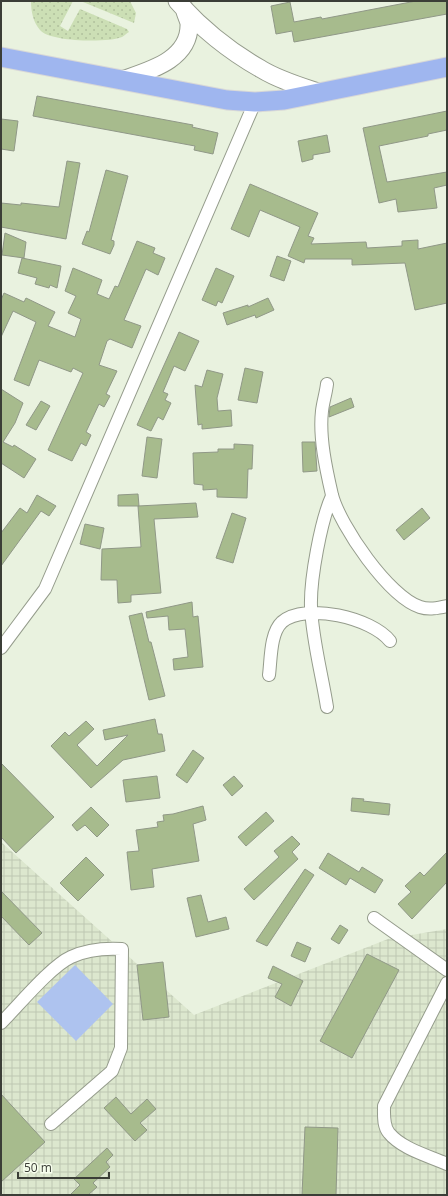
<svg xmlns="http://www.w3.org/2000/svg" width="448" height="1196" viewBox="0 0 448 1196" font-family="'Open Sans',sans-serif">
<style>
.industrial{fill:url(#industrial-grid)}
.grass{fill:url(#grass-dots)}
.water{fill:#aec3ef}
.building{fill:#a7bb8d;stroke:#909887}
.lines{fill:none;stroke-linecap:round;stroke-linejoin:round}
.street-casing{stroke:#959c8c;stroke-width:14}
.secondary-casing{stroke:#959c8c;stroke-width:19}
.primary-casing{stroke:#d8d8d7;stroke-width:21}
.street{stroke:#fff;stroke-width:12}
.secondary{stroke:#fff;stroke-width:17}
.primary{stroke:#9fb6ef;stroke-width:19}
</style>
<defs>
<pattern id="industrial-grid" width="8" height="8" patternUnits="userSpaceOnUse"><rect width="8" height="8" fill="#dce7ce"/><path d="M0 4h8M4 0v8" fill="none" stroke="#bec7b2"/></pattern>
<pattern id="grass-dots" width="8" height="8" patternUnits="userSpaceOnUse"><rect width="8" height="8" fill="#ccdfb5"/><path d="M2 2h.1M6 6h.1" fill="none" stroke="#b0c09c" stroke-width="1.8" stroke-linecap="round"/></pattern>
</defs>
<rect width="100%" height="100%" fill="#e9f2df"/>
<path class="industrial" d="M1,842L194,1015L388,939L447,929V1195H1Z"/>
<path class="grass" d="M31,1H73L60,26L68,31L80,9L127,29L129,32C127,33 124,36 122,37C108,43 49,42 40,30C33,22 31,11 31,1Z
M83,1H130L136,13L134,23L83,2Z"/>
<path class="water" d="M75,965L113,1004L76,1041L37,1002Z"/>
<path class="building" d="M416,1H447V14L294,42L292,31L276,34L271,6L290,2L294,22L321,17L322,19Z
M37,96L193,125L192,127L218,133L213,154L194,150L195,146L33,116Z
M447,111V130L428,134V136L379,146L387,182L447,172V185L434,188L437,208L398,212L396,199L379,203L363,128Z
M1,119L18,121L14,151L1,149Z
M327,135L330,152L313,155V159L302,162L298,141Z
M67,161L80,163L66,239L1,227V203L21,205V203L59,207Z
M106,170L128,176L111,240L114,241V245L110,254L82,244L87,231L89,232Z
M250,184L318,213L308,236L314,238L311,244L366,242L367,248L402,246V241L418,240V249L447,243V303L415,310L405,263L352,265V259H305L304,263L288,256L300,227L260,210L249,237L231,229Z
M5,233L26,242L24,258L2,255Z
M137,241L155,248L153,253L165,258L158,275L146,269L124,320L141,326L132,348L110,339L107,341L99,365L117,371L106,394L110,396L104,407L99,404L86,432L91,435L86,446L81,443L72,461L48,450L83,373L73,368L71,372L39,360L29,386L14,380L36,322L13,311L1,337V300L4,293L24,302L26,298L55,312L48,326L75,337L81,319L68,313L76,296L65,291L73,268L102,280L97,294L109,299L115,286L118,287Z
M277,256L291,261L284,281L270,276Z
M22,258L61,266L57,288L50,285L49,288L35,284L37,278L18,273Z
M216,268L234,276L222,303L218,301L216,306L202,300Z
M268,298L274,310L256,318L255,315L227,325L223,313L248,305V307Z
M179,332L199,341L185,371L174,366L163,392L168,394L165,400L171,403L163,420L158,417L151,431L137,425Z
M245,368L263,372L257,403L238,400Z
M207,370L223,374L217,398L218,411L231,410L232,426L202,429V424L198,425L195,385L202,387Z
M1,389L23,403L15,423L3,442L13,447L14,445L36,459L24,478L1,463Z
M351,398L354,407L329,417L330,407Z
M41,401L50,406L36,430L26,425Z
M147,437L162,439L157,478L142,476Z
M302,442H315L317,471L303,472Z
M234,444L253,445L252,469H248L247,498L217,497V489L203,490V485L194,484L193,453L218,452V449H234Z
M138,494L139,506H118V495Z
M37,495L56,506L49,516L41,511L1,566V533L20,508L27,513Z
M196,503L198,517L154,519L161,593L131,595V602L118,603L117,580H101L102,549L141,547L138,506Z
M422,508L430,518L404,540L396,530Z
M232,513L246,518L233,563L216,558Z
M85,524L104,528L100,549L80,544Z
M192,602L193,617L198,616L203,667L174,670L173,659L188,657L185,629L169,630L168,616L147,618L146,612Z
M142,613L149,642H151L165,696L149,700L129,616Z
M155,719L158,734H162L165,751L123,760L91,788L51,746L65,732L69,736L86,721L94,729L77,745L97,766L128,735L105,740L103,730Z
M193,750L204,758L187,783L176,775Z
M1,763L54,817L16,853L1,837Z
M157,776L160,798L126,802L123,780Z
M234,776L243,786L232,796L223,785Z
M352,798L364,799L363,801L390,804L389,815L351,811Z
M203,806L206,820L193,824L199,861L152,869L154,887L131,890L127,852L139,851L136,830L158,827L157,822L164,821L163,815L173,814Z
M91,807L109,825L97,837L85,825L77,831L72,825Z
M266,812L274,821L246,846L238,837Z
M292,836L300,844L292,852L298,859L254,900L244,889L279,857L274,851Z
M447,852V882L412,919L398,904L411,892L405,886L420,872L424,876Z
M328,853L359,872L362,867L383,880L375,893L350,878L346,885L319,868Z
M86,857L104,875L78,901L60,883Z
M305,869L314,875L267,946L256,941Z
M1,891L42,933L29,945L1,916Z
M201,895L208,922L226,917L229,929L196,937L187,898Z
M340,925L348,930L339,944L331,939Z
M297,942L311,948L305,962L291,956Z
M367,954L399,970L352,1058L320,1041Z
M163,962L169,1017L143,1020L137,965Z
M273,966L303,981L291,1006L275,997L282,984L268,978Z
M1,1094L45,1142L1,1182Z
M116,1097L131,1114L147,1099L156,1109L140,1123L147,1130L135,1141L104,1108Z
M305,1127L338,1128L336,1195H302Z
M107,1148L113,1155L106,1162L110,1167L93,1183L97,1187L88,1195H70L80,1185L74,1179Z"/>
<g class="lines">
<g class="street-casing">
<path id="street" d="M327,384C326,393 323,402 322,411C319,437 326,469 332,495C340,526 389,597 420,607C429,610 438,608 447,606
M1,648L45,589L255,102
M269,675C271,660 270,633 282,622C306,602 372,618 390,641
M327,707C322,675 312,638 311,607C310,579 321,520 332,496
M374,918L447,970
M447,983L384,1106C384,1115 383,1126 389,1133C402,1149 429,1156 447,1164
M1,1023C18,1006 51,966 71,957C86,950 105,948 122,949L121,1048L112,1071L51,1124"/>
</g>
<g class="secondary-casing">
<path id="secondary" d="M177,1C200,27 231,52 261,69C279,80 300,86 321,93
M122,80C148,71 191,60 189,23C188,19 185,13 184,8"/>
</g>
<g class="primary-casing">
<path id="primary" d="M1,57L227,100L255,102L284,100L447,67"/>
</g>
<use href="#street" class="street"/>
<use href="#secondary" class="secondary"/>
<use href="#primary" class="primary"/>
</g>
<rect width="448" height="1196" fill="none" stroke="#3b3e37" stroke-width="4"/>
<path d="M18 1172v6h91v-6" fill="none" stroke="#3b3e37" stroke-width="2"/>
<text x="24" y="1172" font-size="12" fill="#3b3e37" stroke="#f7ffed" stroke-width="3" paint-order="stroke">50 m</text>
</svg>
